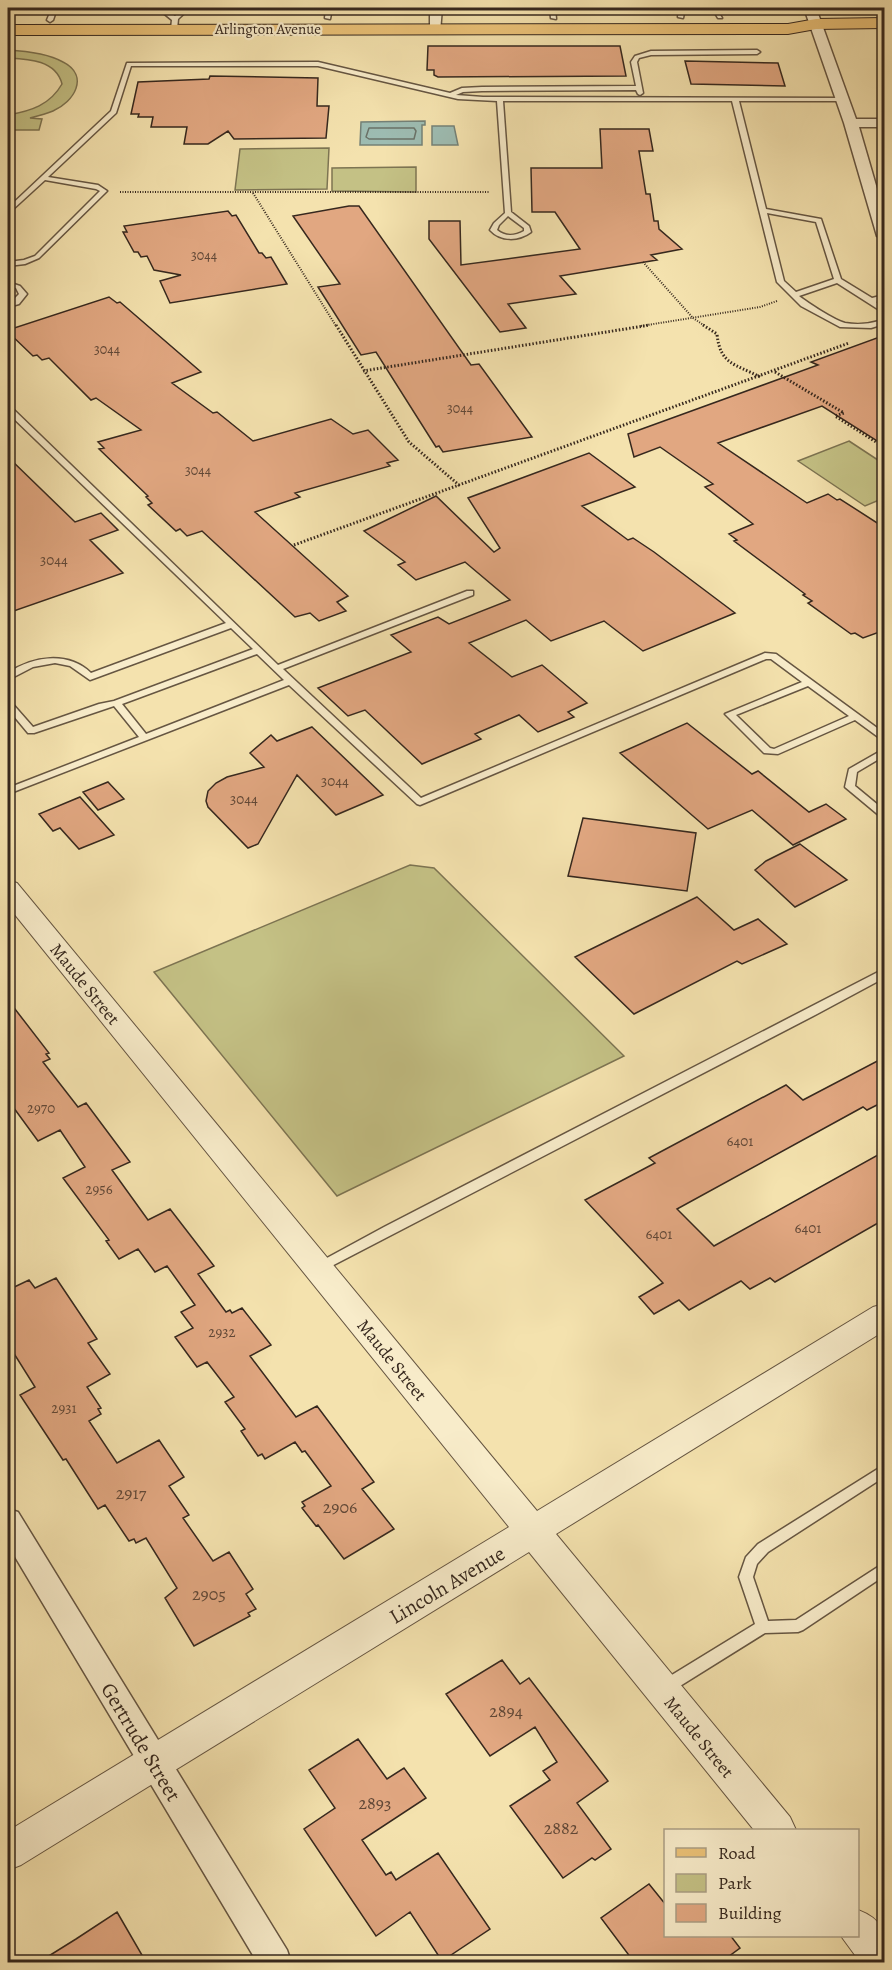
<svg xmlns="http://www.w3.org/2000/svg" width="892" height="1970" viewBox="0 0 892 1970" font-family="Alegreya,serif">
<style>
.green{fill:#c4c185;stroke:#7d7452;stroke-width:1.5}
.water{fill:#9dbcb2;stroke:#748177;stroke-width:1.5}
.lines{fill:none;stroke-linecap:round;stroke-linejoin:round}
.shore{stroke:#6a7268;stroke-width:1.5}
.building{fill:#e1a781;stroke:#36281e;stroke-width:1.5}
.service-casing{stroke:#665642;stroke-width:3}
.minor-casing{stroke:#665642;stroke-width:3}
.tertiary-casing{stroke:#665642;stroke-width:2}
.primary-casing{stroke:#36281e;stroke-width:2}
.path-far1{stroke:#36281e;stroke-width:2;stroke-dasharray:1 1.5;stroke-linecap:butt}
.path{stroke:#36281e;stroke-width:3;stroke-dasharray:1.5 2;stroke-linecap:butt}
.service{fill:#f8ecca;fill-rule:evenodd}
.minor{fill:#f8ecca;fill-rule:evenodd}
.tertiary{fill:#f8ecca;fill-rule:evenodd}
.primary{fill:#eac177;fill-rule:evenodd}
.labels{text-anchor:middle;stroke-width:4.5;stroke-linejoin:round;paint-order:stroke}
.far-number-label{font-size:14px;fill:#614837}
.far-street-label{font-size:15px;fill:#36281e;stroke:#f8ecca}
.number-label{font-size:15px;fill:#614837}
.street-label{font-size:18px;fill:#36281e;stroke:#f8ecca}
.near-number-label{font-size:18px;fill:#614837}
.near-street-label{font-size:21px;fill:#36281e;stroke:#f8ecca}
</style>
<rect width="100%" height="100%" fill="#f4e2ae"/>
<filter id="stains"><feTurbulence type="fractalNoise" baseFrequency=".00333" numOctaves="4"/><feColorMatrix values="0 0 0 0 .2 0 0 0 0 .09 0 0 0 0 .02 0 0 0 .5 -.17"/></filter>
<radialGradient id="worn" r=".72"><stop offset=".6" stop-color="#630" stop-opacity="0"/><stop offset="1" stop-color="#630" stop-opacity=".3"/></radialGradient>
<path class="green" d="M8,50C26,51 47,53 63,62C90,76 74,102 53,111C46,114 38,116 30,118L42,119L39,130H8V115C31,111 50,105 62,84C56,60 28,59 8,58Z
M329,148L327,189L235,190L240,149Z
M416,167V192L332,191V168Z
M849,441L884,464V498L865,506L798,461Z
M410,865L434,868L624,1056L337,1196L154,972Z"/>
<path class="water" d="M425,121V125H422V145H360L361,122Z
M432,126H454L458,145H432Z"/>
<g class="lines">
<path class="shore" d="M369,128H414L416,131L414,139H369L366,137Z"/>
</g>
<path class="building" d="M428,46H620L626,76L438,77L434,75V70H427Z
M685,61L778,63L785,86L691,84Z
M210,76L318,78L317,106H329L326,138L234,139L228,131L208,144H184L187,127H151L153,117H138L139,114H131L138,82L209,79Z
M600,129H649L653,151H639L646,194H650L654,221H658L659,229L682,249L651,255L657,260L560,276L576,294L508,304L526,328L500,332L429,239V221H460L461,265L580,249L555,212H532L531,168H602Z
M349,206H359L471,365L479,364L532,437L443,452L439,446L436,447L376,352L361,355L318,287L340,284L293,216Z
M228,211L232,216L236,215L259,253H262L266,258L271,257L287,284L170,303L160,281L181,275L154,270L147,256L141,257L138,252H134L123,232H127L124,226Z
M109,297L117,303L120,302L201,372L172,383L213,413L217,412L253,441L331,419L353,434L368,430L398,460L387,463L390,466L295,493L300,497L255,512L348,596L337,602L346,611L319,621L310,613L295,617L202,531L187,536L180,529L176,531L148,505L152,503L146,497L148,496L99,449L104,448L98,442L141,430L96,398L91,400L49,358L42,360L37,355L33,356L8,332V330Z
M885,335V446L822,406L718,443L807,503L828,494L837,500L840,499L885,528V630L863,638L855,633L851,634L808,603L812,601L803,595L805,594L734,541L737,540L729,534L753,524L705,487L713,484L660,447L634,457L628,434L818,365L811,362Z
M589,453L635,487L582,506L628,540L633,538L654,552L735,613L643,651L604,621L551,641L526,620L469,643L512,677L542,665L587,703L568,712L574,717L538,732L519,715L475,734L481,739L422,764L365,710L348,716L318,688L411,652L391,635L438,617L449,624L510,600L465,562L416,580L398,565L405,562L364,531L436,496L494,552L500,548L468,498Z
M8,457L75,522L101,513L118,530L90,540L123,573L8,613Z
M687,723L752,774L758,771L809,812L826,804L846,819L793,845L752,810L708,829L620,753Z
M312,727L383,795L336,815L297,775L258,844L248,848L208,807L206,801L208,791L216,783L227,777L264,767L250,753L271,735L277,741Z
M108,782L124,799L98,810L83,792Z
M80,797L114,835L79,849L60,828L53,831L39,814Z
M583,818L696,833L687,891L568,876Z
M800,844L847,880L795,907L755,870L766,861Z
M697,897L734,930L758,919L787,944L742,964L737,961L634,1014L575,957Z
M8,1000L49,1053L46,1054L50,1059L43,1062L78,1107L86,1103L130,1162L112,1170L148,1220L170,1209L214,1266L198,1274L226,1312L230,1310L232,1313L242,1308L271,1345L250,1356L296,1417L317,1406L374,1482L362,1489L394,1529L344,1559L318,1525L316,1526L302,1508L305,1506L302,1502L331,1486L305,1451L302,1452L295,1442L265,1459L262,1454L258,1456L241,1431L245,1429L225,1402L234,1397L207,1362L197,1367L175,1337L193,1328L181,1312L195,1305L167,1266L155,1272L138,1249L119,1259L106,1241L109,1240L63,1178L85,1167L60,1130L38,1141L8,1100Z
M885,1057V1101L867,1110L863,1107L677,1209L714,1246L885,1151V1219L775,1282L770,1278L750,1289L741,1281L689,1310L679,1300L654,1314L639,1297L663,1283L585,1200L655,1163L649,1158L786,1085L803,1100Z
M56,1278L97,1339L88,1343L110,1374L87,1387L101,1408L98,1409L101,1414L89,1421L117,1463L159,1440L184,1477L169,1486L189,1515L183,1518L213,1561L229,1552L253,1589L246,1594L256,1609L248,1613L250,1616L194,1646L165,1598L177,1588L146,1538L136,1543L134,1539L129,1541L105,1505L98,1509L66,1459L63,1460L20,1395L35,1387L8,1344V1290L29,1280L35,1288Z
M502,1660L520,1684L529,1678L608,1781L577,1803L611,1849L595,1860L592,1858L563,1878L510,1806L550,1780L543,1771L557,1762L535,1727L490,1756L446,1694Z
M358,1739L387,1779L404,1768L426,1798L362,1840L386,1875L391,1872L396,1880L438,1853L490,1929L442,1961L410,1912L376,1936L304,1829L335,1808L309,1770Z
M649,1884L666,1905V1935H730L740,1948L721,1962H634L601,1918Z
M117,1912L146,1962H39L76,1939Z"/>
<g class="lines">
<g class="service-casing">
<path id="service" d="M52,8H57L53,20L50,22L47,20Z
M162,8H166V10L175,16L184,8H190L178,19L177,29L174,31L171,29L172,20L161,11Z
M326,8H332L330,19L325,18Z
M550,8H555L556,19L551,18Z
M679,8H685L683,18L678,17Z
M712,8H716L722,18H718Z
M651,51L757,50L760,52L757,54L651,55L639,58L637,62L643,93L640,95L638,94L636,90L482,91L463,92L456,95L483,97L845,98V100L843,101H739L766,209L821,219L841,279L872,298L884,295V299L876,302L884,308V313L837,283L799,296C808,303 834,320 845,323C856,325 869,324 879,321L881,316H884V324L871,328L840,327L801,306L777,282L732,101H503L511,212L529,226L531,232C519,241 501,242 490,230L494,223L505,213L497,101L458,99L318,66H131L116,113L48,177L98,185L107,191L39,258L25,264L8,266V262L24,260L35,256L100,191L96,189L45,180L10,212L8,213V208L111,111L127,63L318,62L450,93L462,88L482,87L636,86L631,62L635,56ZM767,213L816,222L834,279L796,292L784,281ZM508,216L524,228V231C515,236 505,237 497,230L499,225Z
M8,282L20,286L27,294L19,304L8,307V303L13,300L19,294L16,288L8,286Z
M8,407H11L278,665L467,591H473V595L283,669L421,798L765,653L776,654L884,733V740L881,739L855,720L778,754L764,753L725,714L802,682L771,659H766L420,805L417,804L289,685L8,794V788L139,737L114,706L34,733H28L8,709V701L11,702L33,727L99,704L114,701L253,649L231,628L90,680L70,666L55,663L33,667L8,680V673C33,656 68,651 91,673L226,623L8,413ZM257,654L284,680L146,734L122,704ZM808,686L849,716L774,749L770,748L736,715Z
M884,749V756L857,772L855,786L884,810V818L881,817L845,787L849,769Z
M880,971H884V978L817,1014L322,1271L318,1273L314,1271L312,1268L314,1265L384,1227Z
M884,1465V1477L768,1552L757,1564L753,1577L768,1621L796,1620L884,1563V1576L803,1630L798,1632L765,1633L672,1691L667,1692L662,1691L660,1686L662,1681L755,1624L739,1577L746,1557L758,1544Z"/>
</g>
<g class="minor-casing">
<path id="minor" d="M430,8H442L440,32L436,33L430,29Z
M804,8H816L856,119H884V127H859L884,213V240L877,236L844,123Z
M8,1509L18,1512L287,1950L291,1962H257L8,1545Z"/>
</g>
<g class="tertiary-casing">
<path id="tertiary" d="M8,880L17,883L537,1511L873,1307L884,1304V1331L556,1534L790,1817L796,1830H754L529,1552L21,1865L8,1870V1831L509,1527L8,906Z
M858,1910C887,1921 884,1935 884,1962H860L841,1936H858Z"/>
</g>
<g class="primary-casing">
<path id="primary" d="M884,18V28L816,29L788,34L8,35V25L788,24L816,19Z"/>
</g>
<path class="path-far1" d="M120,192H490
M253,193L336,326
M643,262L693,318L705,326
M641,326L760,307L777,301"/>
<path class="path" d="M336,325L409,442L460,486
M703,325L717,334C720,365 736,364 760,377
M363,371L650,325
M775,372L844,413L835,416L884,447
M294,545L849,343"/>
<use href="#service" class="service"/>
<use href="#minor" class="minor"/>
<use href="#tertiary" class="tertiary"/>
<use href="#primary" class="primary"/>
</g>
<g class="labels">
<g class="far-number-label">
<text x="204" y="260">3044</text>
<text x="107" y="354">3044</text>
<text x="460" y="413">3044</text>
<text x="198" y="475">3044</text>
</g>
<g class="far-street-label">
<text x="268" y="34">Arlington Avenue</text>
</g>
<g class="number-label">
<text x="54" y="565">3044</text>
<text x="335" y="786">3044</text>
<text x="244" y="804">3044</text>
<text x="41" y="1113">2970</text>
<text x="740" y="1146">6401</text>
<text x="99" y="1194">2956</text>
<text x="808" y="1233">6401</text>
<text x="659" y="1239">6401</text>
<text x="222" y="1337">2932</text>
<text x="64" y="1413">2931</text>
</g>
<g class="street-label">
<text transform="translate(85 984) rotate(51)" y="6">Maude Street</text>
<text transform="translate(392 1360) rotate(51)" y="6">Maude Street</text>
<text transform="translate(699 1737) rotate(51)" y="6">Maude Street</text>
</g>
<g class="near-number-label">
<text x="131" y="1499">2917</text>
<text x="340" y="1513">2906</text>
<text x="209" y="1600">2905</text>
<text x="506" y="1717">2894</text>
<text x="375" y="1809">2893</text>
<text x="561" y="1834">2882</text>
</g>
<g class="near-street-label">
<text transform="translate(447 1585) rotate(-31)" y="7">Lincoln Avenue</text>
<text transform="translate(141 1742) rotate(59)" y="7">Gertrude Street</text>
</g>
</g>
<rect width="892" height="1970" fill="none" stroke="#f4e2ae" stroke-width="30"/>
<rect x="9" y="9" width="874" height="1952" fill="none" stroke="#36281e" stroke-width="3"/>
<rect x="15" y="15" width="862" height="1940" fill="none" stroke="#36281e" stroke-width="1.5"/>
<rect x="664" y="1829" width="195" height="108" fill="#f8ecca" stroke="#aa9e85" stroke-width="1.5"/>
<rect x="676" y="1848" width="30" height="9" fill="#eac177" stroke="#aa9e85" stroke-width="1.5"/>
<text x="718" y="1859" font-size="18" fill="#36281e">Road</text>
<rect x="676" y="1874" width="30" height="18" fill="#c4c185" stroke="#aa9e85" stroke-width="1.5"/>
<text x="718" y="1889" font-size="18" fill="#36281e">Park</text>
<rect x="676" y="1904" width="30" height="18" fill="#e1a781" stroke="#aa9e85" stroke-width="1.5"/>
<text x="718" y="1919" font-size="18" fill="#36281e">Building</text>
<rect width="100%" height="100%" filter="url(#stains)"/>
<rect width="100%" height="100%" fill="url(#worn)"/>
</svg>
